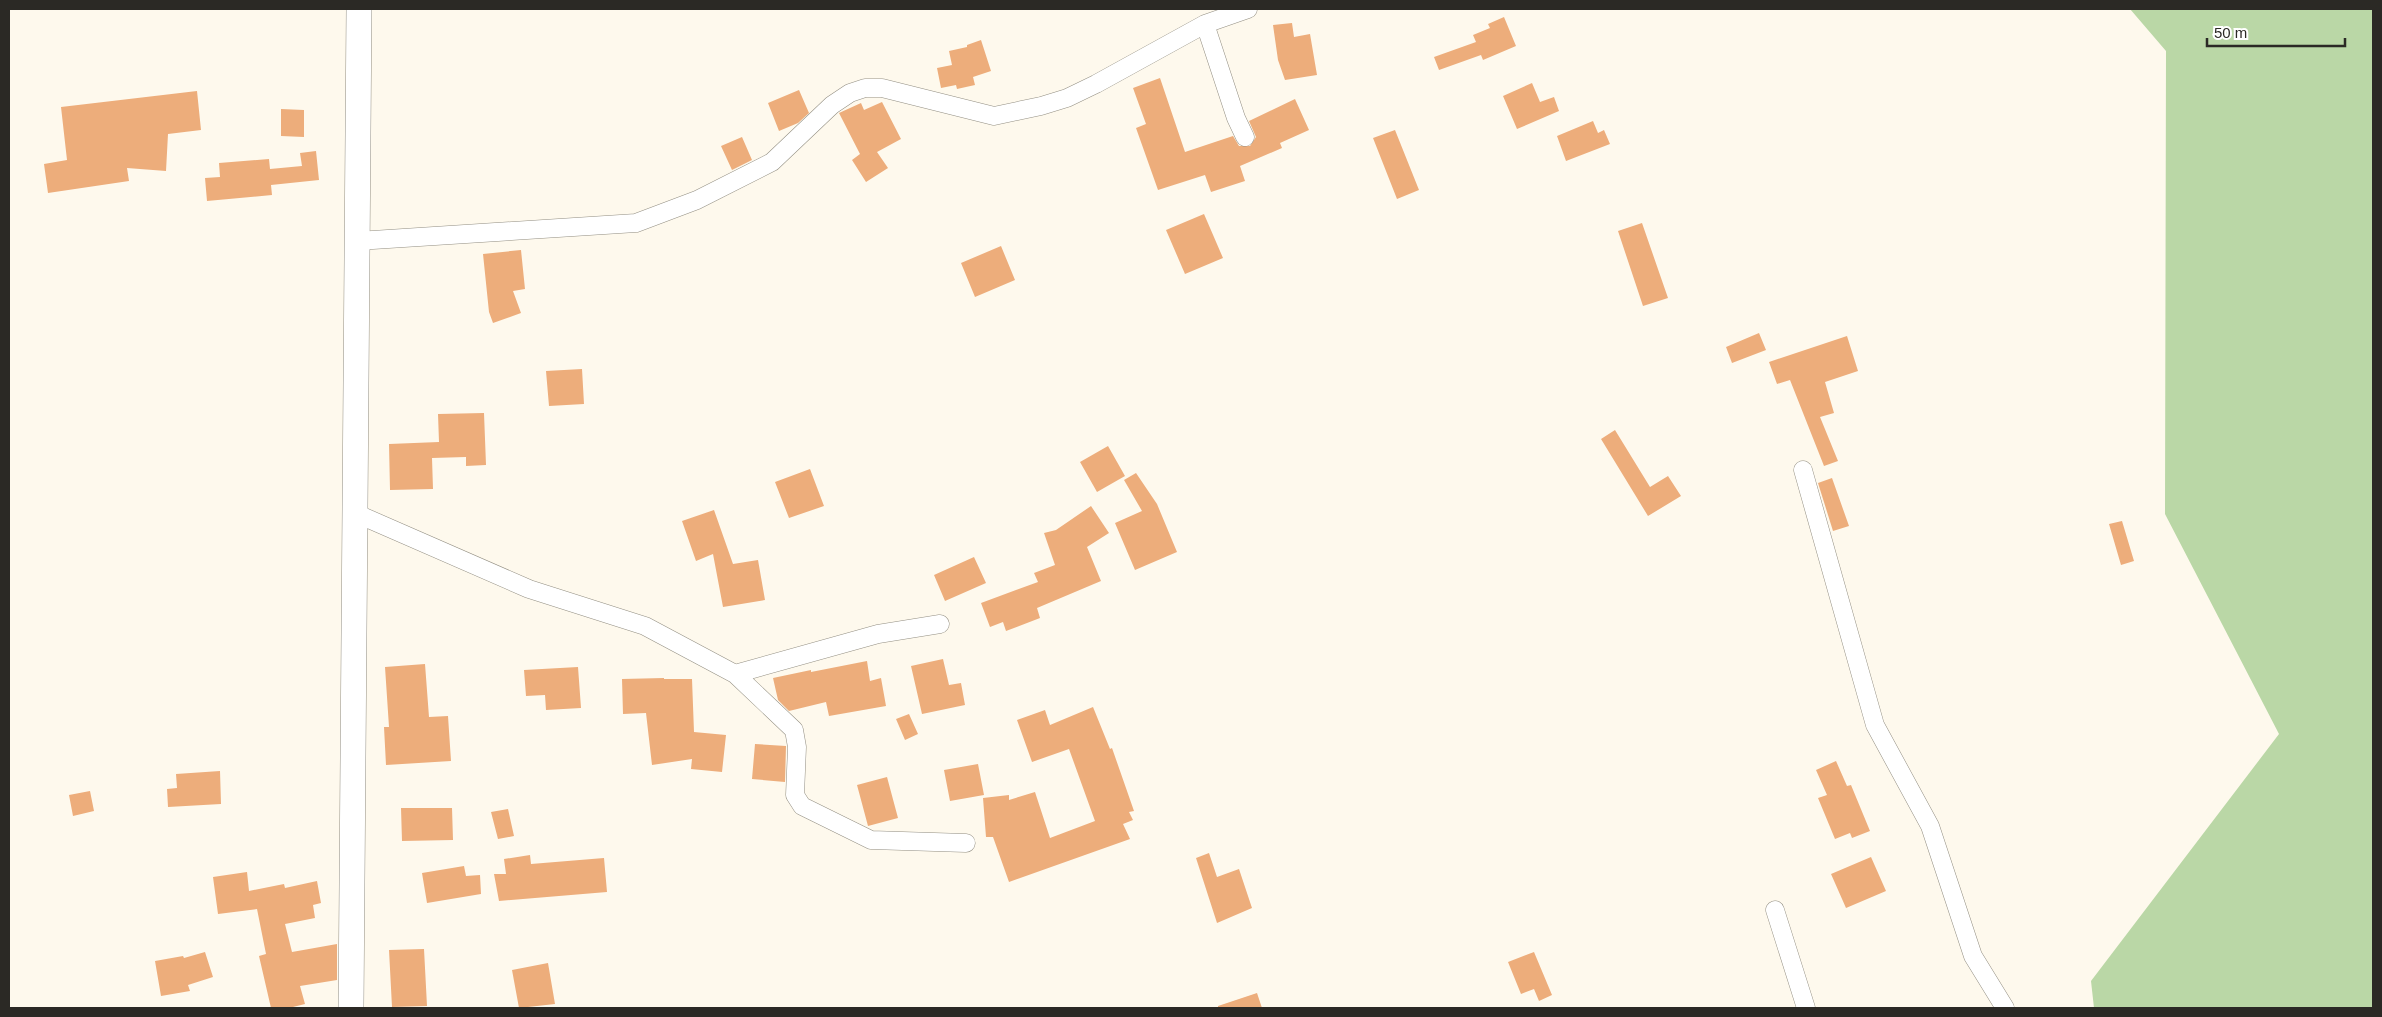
<svg xmlns="http://www.w3.org/2000/svg" width="2382" height="1017" viewBox="0 0 2382 1017" font-family="Arial,sans-serif">
<style>
.green{fill:#bad7a6}
.building{fill:#edad7b}
.lines{fill:none;stroke-linecap:round;stroke-linejoin:round}
.street-casing{stroke:#938f83;stroke-width:19}
.secondary-casing{stroke:#938f83;stroke-width:26}
.street{stroke:#fff;stroke-width:18}
.secondary{stroke:#fff;stroke-width:25}
</style>
<rect width="100%" height="100%" fill="#fef9ed"/>
<path class="green" d="M2130,9H2373V1008H2094L2091,981L2279,734L2165,514L2166,51Z"/>
<path class="building" d="M1504,17L1516,46L1483,60L1481,55L1439,70L1434,57L1476,42L1473,35L1490,28L1488,24Z
M1292,23L1294,37L1310,34L1317,75L1285,80L1278,60L1273,25Z
M981,40L991,71L973,77L975,85L957,89L956,85L941,88L937,68L952,65L949,51L967,47V45Z
M1160,78L1185,152L1233,136L1239,146H1250L1256,137L1249,121L1295,99L1309,130L1280,143L1282,148L1240,166L1245,181L1211,192L1205,175L1158,190L1136,128L1146,124L1133,88Z
M1532,83L1540,102L1554,97L1559,111L1517,129L1503,96Z
M799,90L809,113L798,123L779,131L768,103Z
M197,91L201,130L168,134L166,171L127,168L129,181L48,193L44,164L67,160L61,107Z
M882,102L901,139L877,152L888,168L866,182L852,160L860,154L839,113L861,103L864,110Z
M281,109L304,110V137L281,136Z
M1593,121L1598,133L1604,130L1610,144L1566,161L1557,136Z
M1395,130L1419,190L1397,199L1373,138Z
M742,137L752,160L732,170L721,146Z
M316,151L319,180L271,185L272,195L207,201L205,178L220,177L219,163L269,159L270,169L302,166L300,153Z
M1204,214L1223,258L1185,274L1166,230Z
M1642,223L1668,298L1643,306L1618,231Z
M1001,246L1015,280L975,297L961,263Z
M521,250L525,289L513,291L521,313L493,323L489,312L483,254Z
M1759,333L1766,350L1732,363L1726,347Z
M1847,336L1858,371L1825,382L1834,413L1820,417L1838,461L1824,466L1790,380L1777,384L1769,362Z
M582,369L584,404L549,406L546,371Z
M484,413L486,465L466,466V457L432,458L433,489L390,490L389,444L439,442L438,414Z
M1615,430L1650,487L1668,476L1681,496L1648,516L1601,439Z
M1108,446L1125,476L1097,492L1080,462Z
M810,469L824,506L789,518L775,482Z
M1136,473L1157,504L1177,552L1135,570L1115,523L1142,511L1124,480Z
M1832,478L1849,526L1833,531L1818,483Z
M1091,506L1109,533L1087,547L1101,581L1037,608L1040,618L1006,631L1003,622L990,627L981,603L1038,582L1034,573L1055,565L1044,533L1056,530Z
M714,510L733,564L758,560L765,600L723,607L713,554L696,561L682,521Z
M2122,521L2134,561L2121,565L2109,524Z
M974,557L986,583L945,601L934,575Z
M943,659L949,685L961,683L965,705L922,714L911,666Z
M867,661L870,681L881,678L886,706L829,716L826,702L789,711L778,700L773,678L811,670V672Z
M425,664L429,717L448,716L451,761L386,765L384,727H389L385,667Z
M578,667L581,708L546,710L545,695L526,696L524,670Z
M664,678V679H692L694,732L726,735L722,772L691,769L692,759L652,765L646,713L623,714L622,679Z
M1093,707L1110,749L1112,748L1134,811L1129,812L1133,820L1123,824L1130,839L1009,882L993,837H986L983,798L1009,795V800L1035,792L1050,838L1095,821L1069,749L1032,762L1017,720L1045,710L1050,725Z
M909,714L918,734L905,740L896,719Z
M755,744L786,746L785,782L752,779Z
M1836,761L1847,786L1851,785L1870,831L1852,838L1850,833L1835,839L1818,798L1827,795L1816,770Z
M978,764L984,795L950,801L944,770Z
M220,771L221,804L168,807L167,789L177,788L176,774Z
M887,777L898,818L868,826L857,785Z
M90,791L94,811L73,816L69,795Z
M401,808H452L453,840L402,841Z
M508,809L514,836L498,839L491,812Z
M1209,853L1217,877L1239,869L1252,908L1217,923L1196,858Z
M530,855L531,864L604,858L607,892L499,901L494,874H506L504,859Z
M1871,857L1886,891L1846,908L1831,874Z
M464,866L466,876L480,875L481,894L427,903L422,873Z
M247,872L249,891L284,884L285,888L317,881L321,903L313,905L315,918L285,924L292,952L337,944V980L300,986L305,1004L289,1008H271L259,956L266,954L257,909L218,914L213,877Z
M424,949L427,1006L392,1007L389,950Z
M205,952L213,977L188,985L190,991L161,996L155,961L183,956L184,958Z
M1534,952L1552,995L1539,1001L1534,989L1521,994L1508,962Z
M548,963L555,1004L519,1008L512,970Z
M1257,993L1262,1008H1218V1006Z"/>
<g class="lines">
<g class="street-casing">
<path id="street" d="M1205,24L1236,118L1245,137
M357,241L636,223L697,200L772,162L832,105L850,93L865,88H882L994,116L1041,106L1067,98L1096,84L1205,24L1248,9
M1803,470L1875,725L1930,826L1973,956L2005,1008
M355,513L529,589L645,626L735,674L794,730L797,747L795,795L802,806L871,840L966,843
M735,674L878,634L940,624
M1775,910L1806,1008"/>
</g>
<g class="secondary-casing">
<path id="secondary" d="M351,1008L359,9"/>
</g>
<use href="#street" class="street"/>
<use href="#secondary" class="secondary"/>
</g>
<rect width="2382" height="1017" fill="none" stroke="#2b2925" stroke-width="20"/>
<path d="M2207 38v8h138v-8" fill="none" stroke="#2b2925" stroke-width="2.5"/>
<text x="2214" y="38" font-size="15" fill="#2b2925" stroke="#ffffff" stroke-width="4" paint-order="stroke">50 m</text>
</svg>
